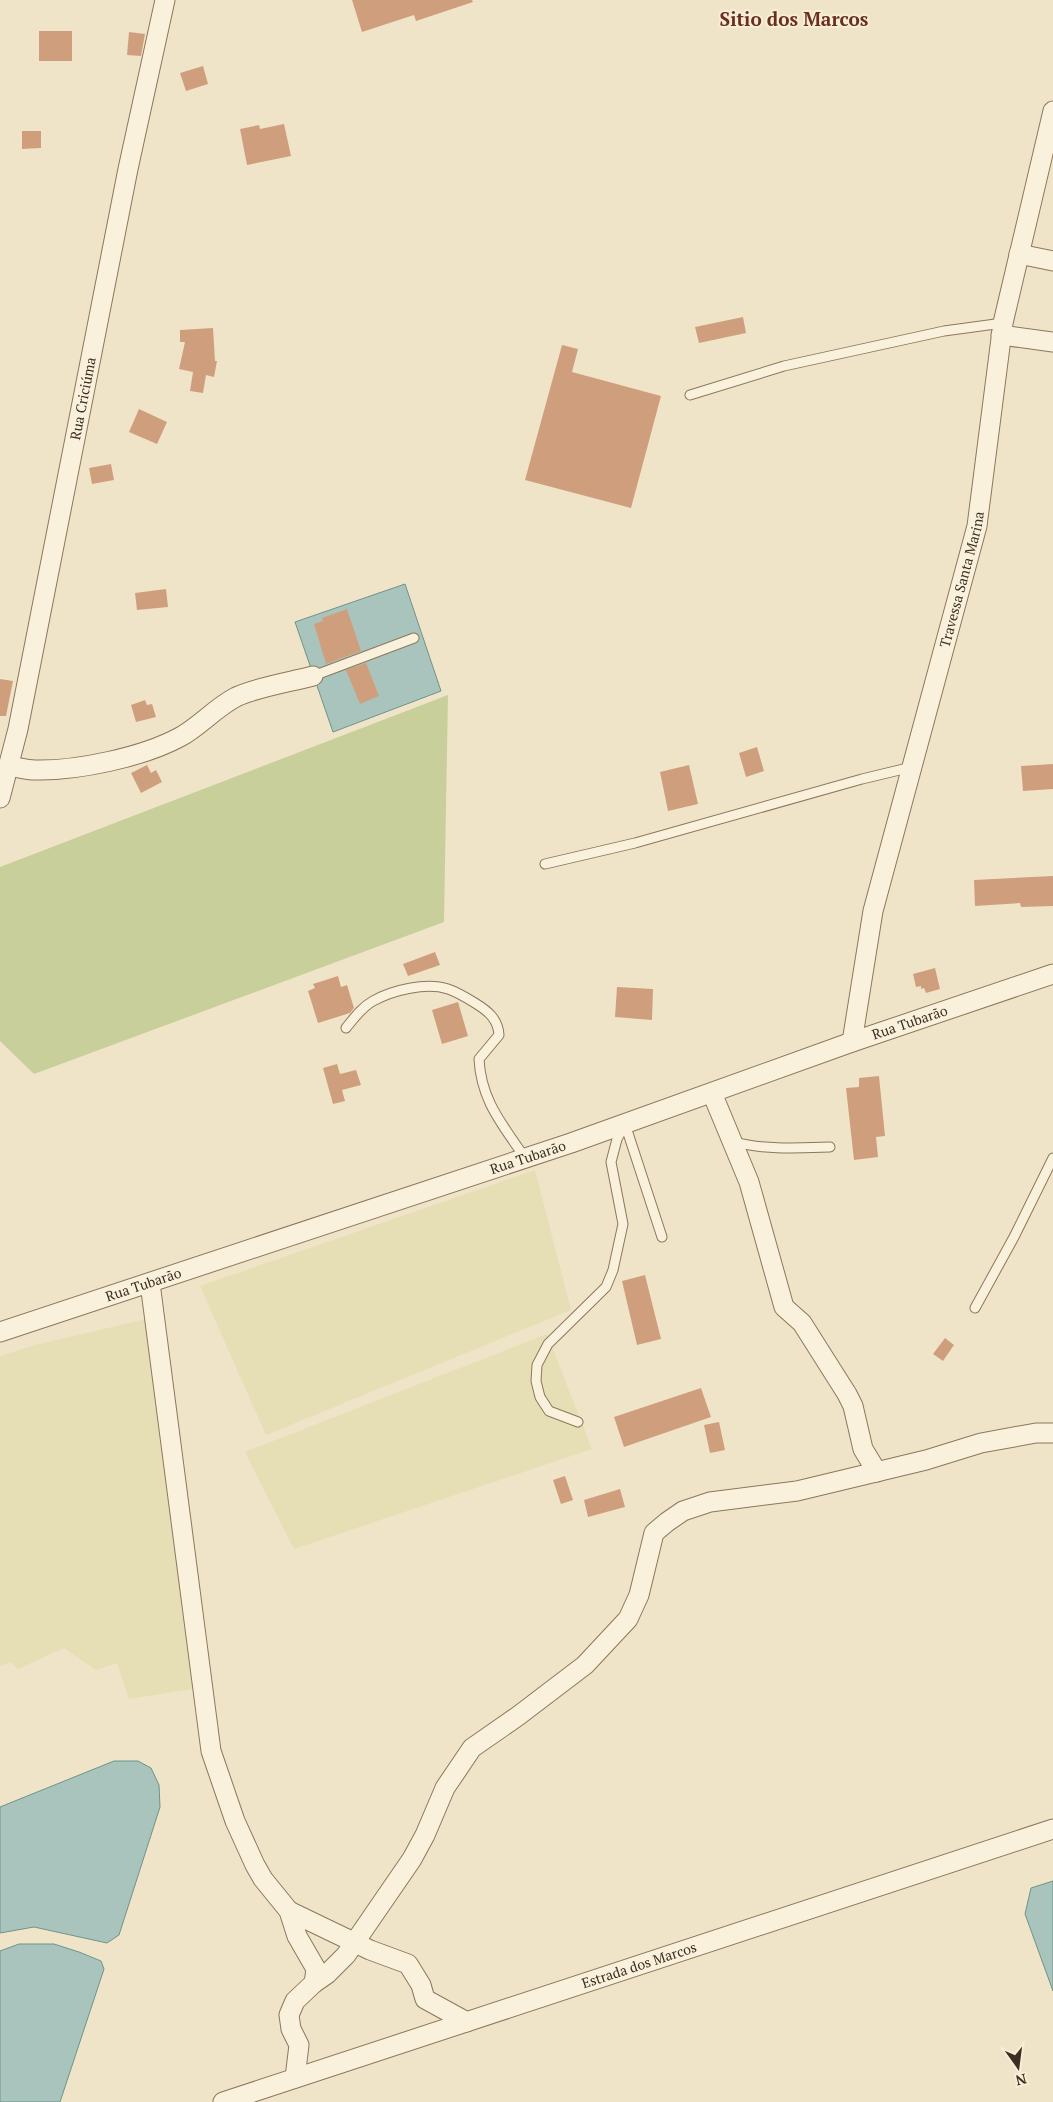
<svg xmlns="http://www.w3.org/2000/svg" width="1053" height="2102" viewBox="0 0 1053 2102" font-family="'PT Serif',serif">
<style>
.farmland{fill:#e6deb5}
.green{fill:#c9cf9b}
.water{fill:#a9c4bc;stroke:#6f938a}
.building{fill:#cf9f7d}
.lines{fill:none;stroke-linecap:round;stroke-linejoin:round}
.service-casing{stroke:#8d765c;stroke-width:11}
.minor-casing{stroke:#8d765c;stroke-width:21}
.service{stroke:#faf1dc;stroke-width:9}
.minor{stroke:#faf1dc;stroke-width:19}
.labels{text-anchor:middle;stroke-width:4;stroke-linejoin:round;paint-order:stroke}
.street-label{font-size:14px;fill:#3d2e20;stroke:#f7eed8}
.district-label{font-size:19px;font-weight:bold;fill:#6b2e1e;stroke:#f7eed8}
</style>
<rect width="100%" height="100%" fill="#f0e4c8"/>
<path class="farmland" d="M535,1170L571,1310L266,1435L200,1286Z
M151,1318L205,1687L129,1699L117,1663L96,1670L64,1648L18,1669L11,1662L0,1666V1356L35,1345Z
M547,1334L592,1449L294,1549L245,1452Z"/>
<path class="green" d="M448,695L444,922L34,1074L0,1041V867Z"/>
<path class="water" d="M405,584L441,691L333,732L295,622Z
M114,1761H138L151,1768L159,1785L160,1807L119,1935L107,1943L34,1927L0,1933V1807Z
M1053,1881V1991L1025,1914L1031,1888Z
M19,1944H54L79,1952L101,1961L104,1969L60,2102H0V1951Z"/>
<path class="building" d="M352,0H472L473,2L416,21L414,15L362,32Z
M39,31H72V61H39Z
M129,32L145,34L141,56L127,55Z
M203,66L208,84L186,91L180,73Z
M284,124L291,156L247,165L240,129L259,125L260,129Z
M22,131H41V148L22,149Z
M743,317L746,333L699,343L695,327Z
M213,328L215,361H217L214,377L206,375L203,393L190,391L193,372L179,369L185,342H180V330Z
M562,345L578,349L572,372L661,396L631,508L525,480Z
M139,409L167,422L157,444L129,432Z
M111,464L114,480L92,484L89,468Z
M166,589L168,607L137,610L135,593Z
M347,609L361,651L326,664L314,624L323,621L322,618Z
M366,663L379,696L360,704L346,670Z
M0,679L13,681L6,716H0Z
M145,700L147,705L152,704L156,717L136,722L131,705Z
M757,747L764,771L746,777L739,753Z
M1053,764V789L1023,791L1021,766Z
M147,765L151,773L156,770L162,782L141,793L131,773Z
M689,765L698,804L668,811L660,772Z
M1053,876V906L1021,907L1020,903L975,906L974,880Z
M435,952L440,965L408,976L403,964Z
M935,968L940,989L926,993L924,988L921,989V986L916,987L913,974Z
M338,976L341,987L347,985L354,1008L350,1013L318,1023L308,991L315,988L313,984Z
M617,987L653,989L652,1020L615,1017Z
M458,1002L468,1036L442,1044L432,1010Z
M337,1064L340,1074L356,1070L361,1085L342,1090L345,1101L333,1104L323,1068Z
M879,1076L885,1136L876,1137L878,1157L854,1160L846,1088L859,1087V1078Z
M645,1275L661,1339L637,1345L622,1281Z
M945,1338L954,1345L943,1361L933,1354Z
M701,1388L711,1417L624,1447L614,1417Z
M719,1422L725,1450L710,1453L704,1425Z
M565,1476L573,1500L561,1504L553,1480Z
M620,1489L625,1507L588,1517L584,1500Z"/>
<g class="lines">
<g class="service-casing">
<path id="service" d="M690,395L784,366L944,331L1003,323
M313,676L414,638
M545,864L635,843L862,779L912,767
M346,1028C354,1018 362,1007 373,1001C393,990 426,982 448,989C457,992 467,998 475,1003C488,1011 498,1019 499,1035L479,1059C481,1101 503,1125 525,1158
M625,1124L662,1237
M734,1142C765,1150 798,1148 830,1147
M975,1308L1014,1237L1053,1158
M578,1422L549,1411L540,1397L536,1381L537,1365L548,1344L606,1287L613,1270L623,1224L611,1162L617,1139L624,1126"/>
</g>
<g class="minor-casing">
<g id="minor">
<path d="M1019,254L1053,261"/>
<path d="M1001,335L1053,342"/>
<path d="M8,766C17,767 26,770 35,770C77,771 143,757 180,737C200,726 215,708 236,697C257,687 290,682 313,676"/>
<path id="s1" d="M0,798L18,729L128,169L165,0"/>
<path id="s2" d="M852,1042L873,911L977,526L1003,323L1053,111"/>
<path d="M712,1093L749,1182L784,1307L802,1323L847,1394L853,1406L863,1449L877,1472"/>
<path d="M150,1283L211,1751L235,1821L255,1865L263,1879L289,1911L297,1936L316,1969L314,1983L295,2001L289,2015L291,2029L299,2045L295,2078"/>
<path id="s3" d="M0,1332L571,1143L852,1042L1053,974"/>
<path d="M289,1911L370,1950L408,1964L421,1985L425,1999L467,2022"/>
<path d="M314,1983L327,1974L346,1955L412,1859L425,1835L445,1788L472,1748L518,1716L585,1665L628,1619L639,1595L654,1533L667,1522L683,1511L710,1502L797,1491L926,1460L981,1443L1036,1433H1053"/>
<path id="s4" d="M223,2102L1053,1829"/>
</g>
</g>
<use href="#service" class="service"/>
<use href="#minor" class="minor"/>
</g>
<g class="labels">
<g class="street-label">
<text dy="5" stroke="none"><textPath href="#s1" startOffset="408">Rua Criciúma</textPath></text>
<text dy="5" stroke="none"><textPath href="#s2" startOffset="476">Travessa Santa Marina</textPath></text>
<text dy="5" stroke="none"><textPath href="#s3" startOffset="961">Rua Tubarão</textPath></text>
<text dy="5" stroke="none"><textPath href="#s3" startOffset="556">Rua Tubarão</textPath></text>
<text dy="5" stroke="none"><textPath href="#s3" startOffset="151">Rua Tubarão</textPath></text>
<text dy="5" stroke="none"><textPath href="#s4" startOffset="438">Estrada dos Marcos</textPath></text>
</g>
<g class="district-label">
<text x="794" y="26">Sitio dos Marcos</text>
</g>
</g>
<g transform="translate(1018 2067) rotate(166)" stroke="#f7eed8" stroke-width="4" paint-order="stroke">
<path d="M0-4L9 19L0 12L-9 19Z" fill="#3d2e20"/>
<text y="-8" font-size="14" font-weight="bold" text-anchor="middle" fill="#3d2e20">N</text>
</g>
</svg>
